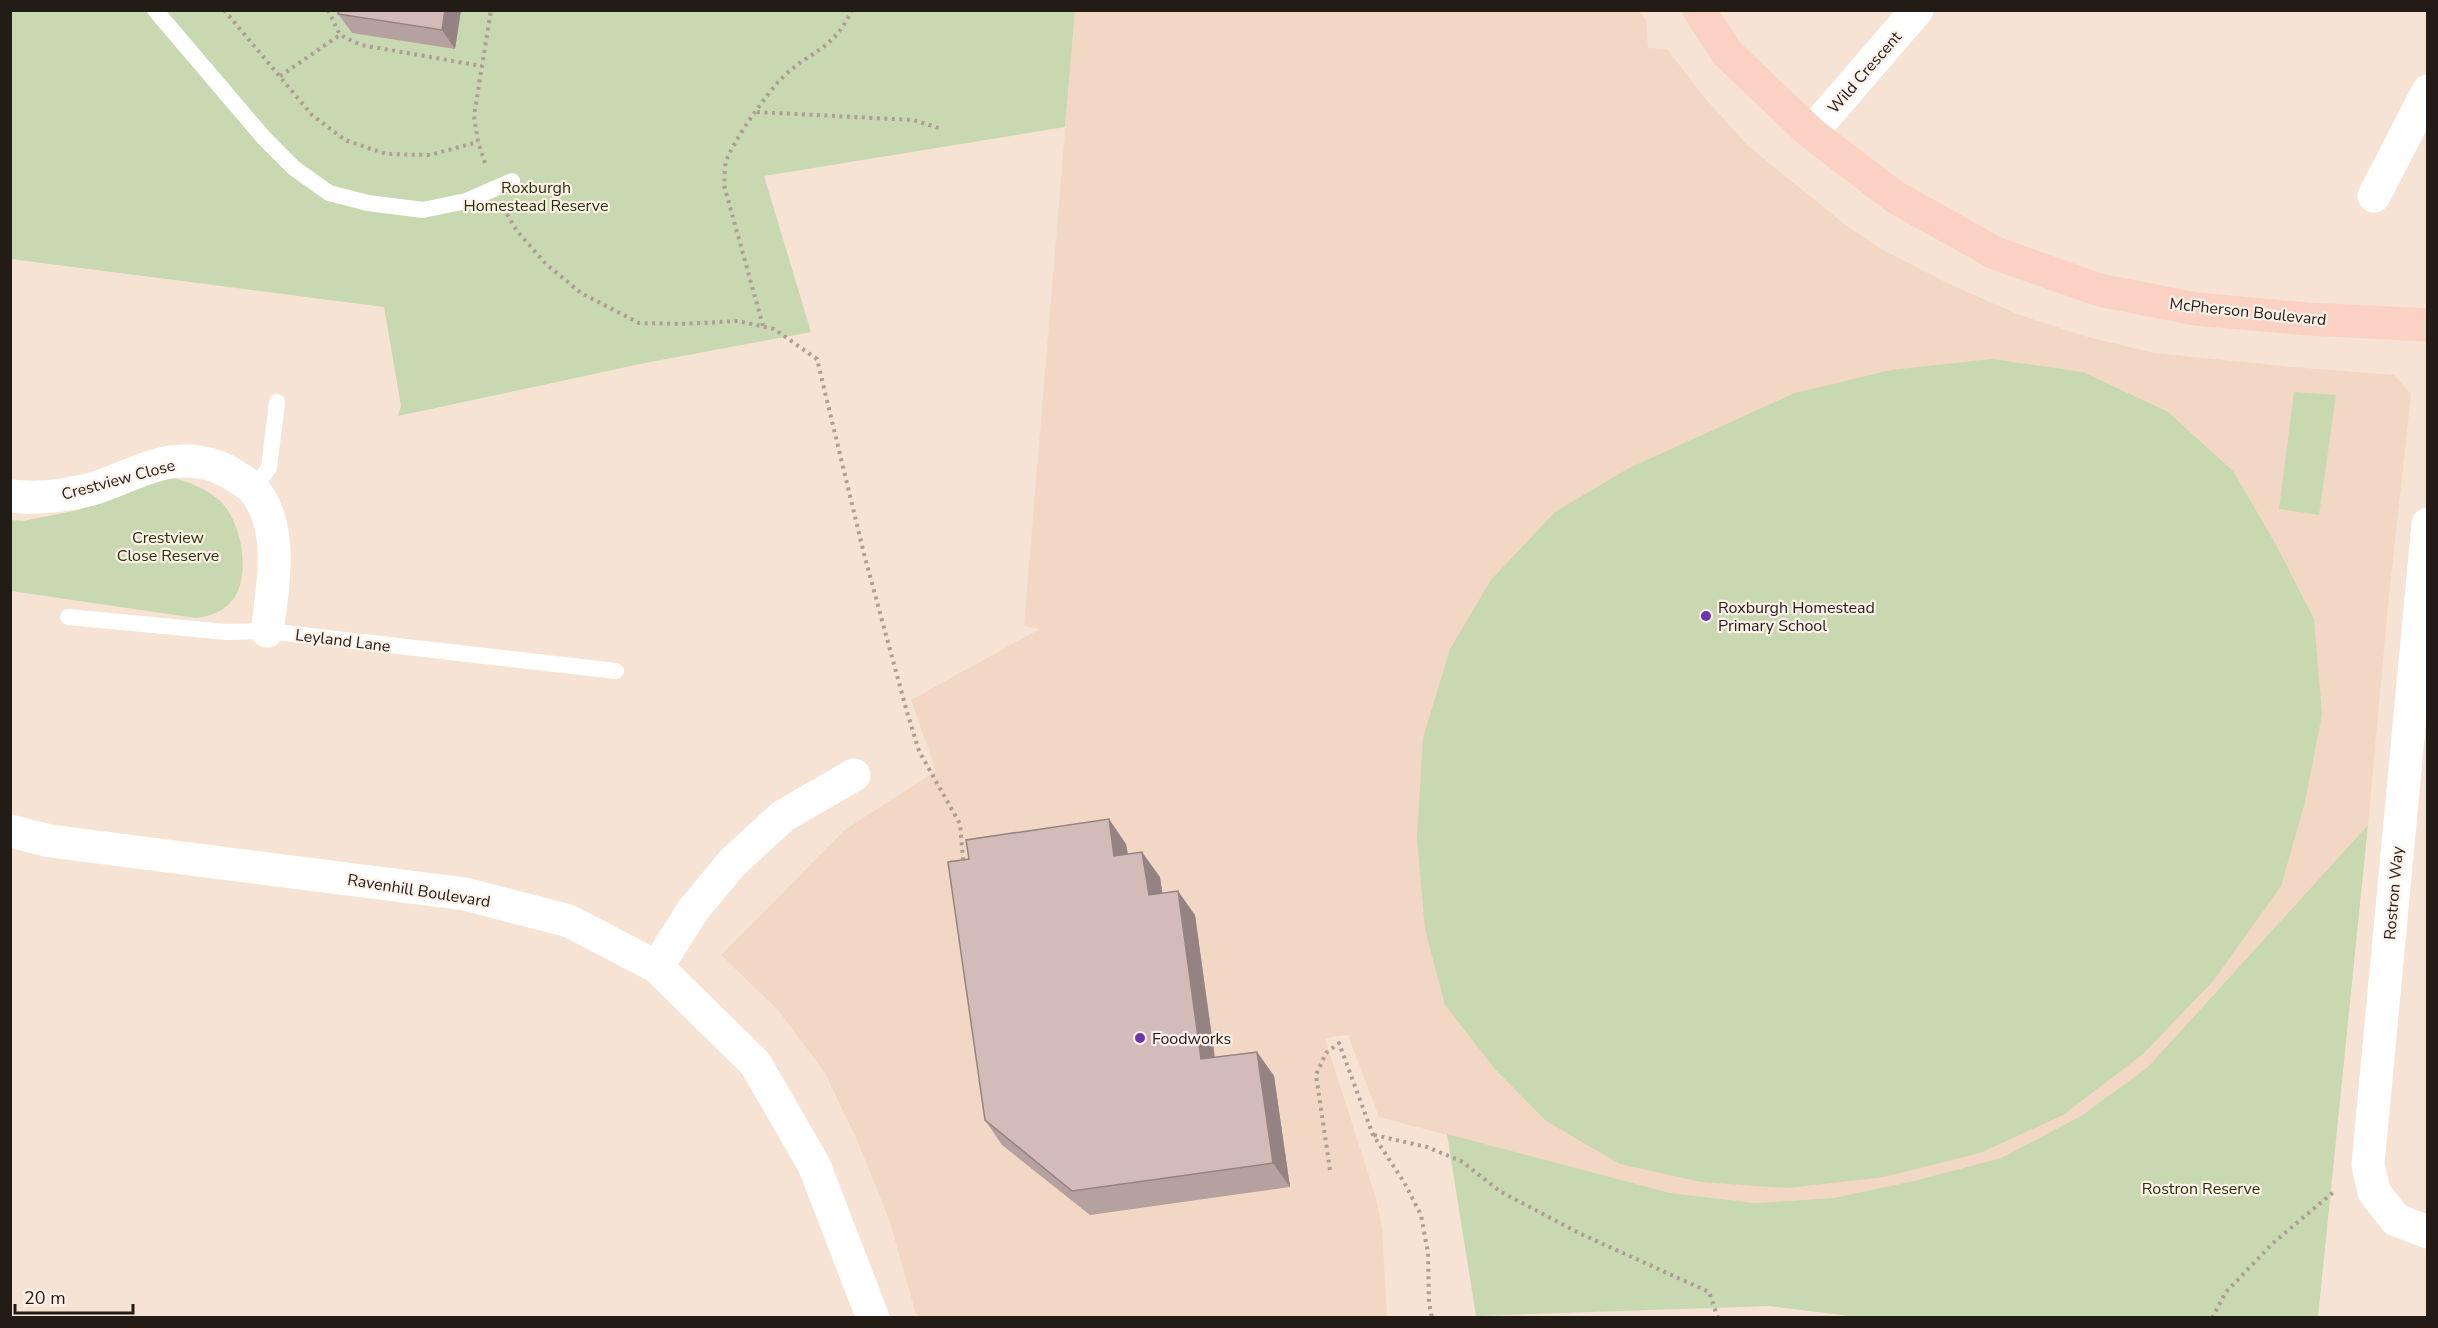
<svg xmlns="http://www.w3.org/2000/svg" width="2438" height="1328" viewBox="0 0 2438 1328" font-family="'Nunito Sans',sans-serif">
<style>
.built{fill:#f1d7c4}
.green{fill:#c8d8b1}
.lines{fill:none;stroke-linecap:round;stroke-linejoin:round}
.path{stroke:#ae9f94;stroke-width:4;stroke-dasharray:3 4.5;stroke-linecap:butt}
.lane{stroke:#fff;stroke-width:16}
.street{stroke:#fff;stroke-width:33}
.secondary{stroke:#fbd1c4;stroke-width:33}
.wall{fill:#b5a19f}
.shaded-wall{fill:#948382}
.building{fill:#d3bbb9;stroke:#948382;stroke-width:1.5}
.poi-dot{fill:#6f35ab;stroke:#fdf1e9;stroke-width:2}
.labels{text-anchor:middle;stroke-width:4.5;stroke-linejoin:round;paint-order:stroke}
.street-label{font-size:16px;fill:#221b16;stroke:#fdf1e9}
.park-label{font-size:16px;fill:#253405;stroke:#fdf1e9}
.poi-label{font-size:16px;fill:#221b16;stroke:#fdf1e9;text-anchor:start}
</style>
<rect width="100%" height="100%" fill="#f6e3d4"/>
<path class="built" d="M1075,11H1640L1646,20L1648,48L1667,49L1704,97L1748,146L1843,223L1881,249L1949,284L2017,314L2084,336L2154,353L2292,367L2394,375L2411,394L2388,605L2368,825L2148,1067L2081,1116L2001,1158L1914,1181L1833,1198L1755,1203L1670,1193L1379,1117L1348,1035L1337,1036L1325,1039L1376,1198L1382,1229L1387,1317H921L916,1314L889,1219L858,1142L824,1071L778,1010L721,955L846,829L936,771L911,700L1040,629L1024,626Z"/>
<path class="green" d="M11,11H1075L1065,127L764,176L811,332L645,363L398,416L401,406L384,307L11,259Z
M1991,359L2083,372L2168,412L2233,471L2275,543L2314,619L2322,714L2305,802L2281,886L2214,980L2143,1054L2063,1115L1980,1153L1884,1177L1788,1188L1701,1182L1620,1164L1546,1121L1495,1069L1445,1005L1425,929L1417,838L1423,738L1450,649L1491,580L1555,512L1629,468L1795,393L1891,370Z
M2294,392L2336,395L2319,515L2279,509Z
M174,478C191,483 205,488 219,500C242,520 253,580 230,603C220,613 209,616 196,618L11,591V520L23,521L79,510L146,480Z
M2368,825L2318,1317L1865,1318L1770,1306L1476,1316L1447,1134L1670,1193L1755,1203L1833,1198L1914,1181L2001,1158L2081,1116L2148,1067Z"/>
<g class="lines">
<path class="path" d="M224,10L312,115L345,140L386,154L430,155L478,142
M328,10L340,35L361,45L482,66
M280,76L340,35
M757,112L913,120L942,129
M485,163L478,142L474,116L491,10
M507,214L517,231L546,264L581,293L639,323L682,324L738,321L774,329L817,359L864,554L907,712L919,751L960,824L963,859
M763,326L724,185C725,178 724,169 726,162C731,144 769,90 783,77C811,50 833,51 852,10
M1374,1135L1427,1147L1461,1161L1501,1192L1581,1234L1709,1292L1718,1318
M1330,1170L1316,1075L1326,1053L1339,1043L1373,1135L1404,1182L1421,1215L1428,1253L1429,1303L1432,1318
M2212,1318L2226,1292L2273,1243L2336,1190"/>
<path class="lane" d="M155,10L264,138L294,168L329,193L368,203L423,210L466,201L512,181
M253,489L269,468L277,402
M68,617L227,632L267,631L616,671"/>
<path class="street" d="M1811,133L1917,10
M2374,196L2428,91
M10,496C38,499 65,496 92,489C115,482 137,470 161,464C186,458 214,461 235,476C241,480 249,484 253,489C285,526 273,588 267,631
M2428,524L2368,1164L2374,1192L2396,1220L2428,1232
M10,831L50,841L465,894L569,921L657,967L755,1063L814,1165L873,1318
M657,967L693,910L732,863L783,816L854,775"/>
<path class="secondary" d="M1699,10L1727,53L1811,133L1895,197L1995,253L2099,290L2196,309L2308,319L2428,325"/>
</g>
<path class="wall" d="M339,10H461L455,49L352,33L338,14Z
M1126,844L1128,854L1160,877L1162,893L1195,915L1215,1057L1257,1052L1274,1076L1290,1187L1090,1215L1002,1145L985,1120Z"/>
<path class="shaded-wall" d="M445,10H461L455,49L442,30Z
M1109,819L1126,844L1132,880L1114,856Z
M1142,852L1160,877L1166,919L1149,895Z
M1178,891L1195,915L1218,1083L1201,1059Z
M1257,1052L1274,1076L1290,1187L1273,1163Z"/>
<path class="building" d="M339,10H445L442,30L338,14Z
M1109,819L1114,856L1142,852L1149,895L1178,891L1201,1059L1257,1052L1273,1163L1072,1191L985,1120L948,862L969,859L966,840Z"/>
<g class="poi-dot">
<circle cx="1706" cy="616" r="6"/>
<circle cx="1140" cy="1038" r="6"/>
</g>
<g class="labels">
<g class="street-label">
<text transform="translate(1864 72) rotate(-49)" y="6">Wild Crescent</text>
<text transform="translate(2248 311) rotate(6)" y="6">McPherson Boulevard</text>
<text transform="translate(118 479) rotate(-15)" y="6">Crestview Close</text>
<text transform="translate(343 640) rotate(7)" y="6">Leyland Lane</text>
<text transform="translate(419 890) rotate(9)" y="6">Ravenhill Boulevard</text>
<text transform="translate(2393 893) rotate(-85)" y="6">Rostron Way</text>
</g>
<g class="park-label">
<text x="536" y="193">Roxburgh<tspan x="536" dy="18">Homestead Reserve</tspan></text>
<text x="168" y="543">Crestview<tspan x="168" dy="18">Close Reserve</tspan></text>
<text x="2201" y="1194">Rostron Reserve</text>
</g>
<g class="poi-label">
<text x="1718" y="613">Roxburgh Homestead<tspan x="1718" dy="18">Primary School</tspan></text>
<text x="1152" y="1044">Foodworks</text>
</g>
</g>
<rect width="2438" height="1328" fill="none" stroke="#221b16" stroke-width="24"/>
<path d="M15 1304v9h118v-9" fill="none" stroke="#221b16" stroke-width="3"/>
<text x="24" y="1304" font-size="18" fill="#221b16" stroke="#fdf1e9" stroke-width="4.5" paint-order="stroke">20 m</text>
</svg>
